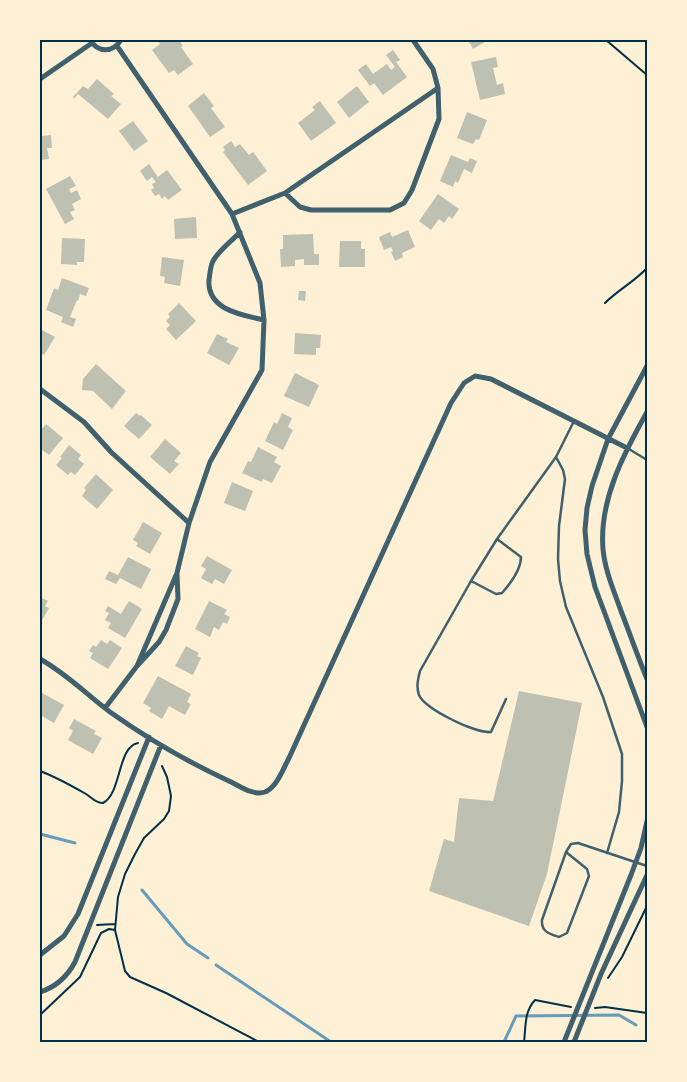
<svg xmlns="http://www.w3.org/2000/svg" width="687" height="1082" viewBox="0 0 687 1082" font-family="'Alegreya Sans',sans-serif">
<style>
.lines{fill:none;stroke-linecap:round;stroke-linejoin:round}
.stream{stroke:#669bbc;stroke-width:3}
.building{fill:#bec0b2}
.path{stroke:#003049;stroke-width:2}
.service{stroke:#3f606c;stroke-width:2.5}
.minor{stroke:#3f606c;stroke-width:5}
.neatline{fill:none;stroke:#003049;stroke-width:2}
</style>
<rect width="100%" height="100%" fill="#fdf0d5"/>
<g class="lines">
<path class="stream" d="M40,834L75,843
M142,890L187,944L208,958
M216,965L331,1042
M504,1042L516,1016L619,1015L636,1025"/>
</g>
<path class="building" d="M157,40H179L183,46L181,47L193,64L178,75L174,70L169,73L152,50L160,44Z
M468,40H488L473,49Z
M393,50L400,60L396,62L407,77L383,95L374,83L370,86L358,70L366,64L373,74L387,64L391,70L395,67L386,55Z
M496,57L498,67L493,68L497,85L503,83L505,94L480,100L471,62Z
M97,79L114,94L111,96L121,104L108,119L78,94L74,99L73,97L83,86L88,89Z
M357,86L369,102L349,118L337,102Z
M204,93L214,106L211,108L225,127L210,137L188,106Z
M320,101L336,123L311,141L298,123L315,110L312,107Z
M467,112L487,120L479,140L476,139L473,144L457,138Z
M133,121L148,141L134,151L119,131Z
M51,135L52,148H47L49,159L40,160V136Z
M231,141L235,147L240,144L249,155L253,152L267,171L248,185L223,152L225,150L223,147Z
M451,155L468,162L470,158L477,161L472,173L464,169L458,183L455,181L453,187L440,181Z
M149,164L158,177L167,170L182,190L168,200L165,196L162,199L159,194L155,196L151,190L154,188L152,184L156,182L152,177L147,181L140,171Z
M70,176L76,186L69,189L71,193L77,190L81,199L72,204L75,210L70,212L74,219L65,224L46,189Z
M438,194L459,209L452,219L449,216L444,223L439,219L431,230L419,221Z
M196,217L197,238L175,239L174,219Z
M408,230L415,247L402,253L403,257L395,261L391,252L393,251L391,247L384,250L379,237L390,232L392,237Z
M313,234L314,254H319V265H304V259L295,260V266L281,267L280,249H283V235Z
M62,238L85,239L84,262H77V265L61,264Z
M340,241H361V249H365V267H339Z
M162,257L184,260L180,286L164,283L165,277L160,276Z
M62,278L89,288L86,296L80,294L78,301L77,300L70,317L76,319L73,327L61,322L63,317L46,310L54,288L58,290Z
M299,291H306L305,301L298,300Z
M179,303L196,321L176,340L166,329L170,325L166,321L170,317L168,314Z
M40,329L55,337L44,355L40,352Z
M295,333L321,335L320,348H316V355L294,354Z
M217,334L228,339L226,342L239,348L229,365L207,353Z
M96,364L126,391L112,409L93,391L82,390L83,379Z
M295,373L319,385L309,407L284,396Z
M136,413L140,416L141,415L152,425L139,439L124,426Z
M282,413L292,418L288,427L293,430L283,450L265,441L274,422L277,424Z
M46,424L63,438L49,455L41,449L40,450V431Z
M165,439L181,453L174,461L179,464L170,474L150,457Z
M69,445L81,455L78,459L84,464L75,475L71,472L68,475L56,465L62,458L60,457Z
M258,447L277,457L274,462L281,466L272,483L263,479L262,482L242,473L248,461L251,462Z
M96,474L113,490L97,509L82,496L86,490L84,488Z
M232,482L253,491L245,511L224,503Z
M143,522L162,533L150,554L136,546L138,543L133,540Z
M207,556L232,570L224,584L215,579L212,584L201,578L206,569L201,566Z
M128,557L151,569L141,589L120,578L116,584L105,579L109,571L118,575Z
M42,598L48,601L45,606L49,608L40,624V602Z
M129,601L142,609L125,638L108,628L111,623L105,620L109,613L105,611L108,606L121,614Z
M209,601L227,610L224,614L230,617L227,624L223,622L219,630L214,627L210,637L195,629Z
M101,640L107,644L110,640L122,648L108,669L90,658L93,653L89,651L93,645L96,647Z
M186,646L199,653L197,656L201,658L193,675L175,666Z
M158,676L191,694L187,702L191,704L185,715L169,706L162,719L149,711L151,708L143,703Z
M519,691L582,703L547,874L529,926L429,891L444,839L454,842L459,798L493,801Z
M42,693L64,705L54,723L40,715L41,706L40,696Z
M74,719L96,731L94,734L102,738L93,754L68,740L73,731L69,728Z"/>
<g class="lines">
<path class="path" d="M606,40L647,75
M605,303C618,290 634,282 647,268
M162,766L167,777L171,796L169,811L164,819L144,838L135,854L125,874L118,897L115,930L125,971L130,977L166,993L259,1042
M40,771C56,777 72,786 86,794C92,798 96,803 103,803C122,793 117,747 138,743
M97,925L115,924
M608,978L622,957L647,906
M595,1008L605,1007L647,1013
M40,1015L80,977L101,933L109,929L115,930
M524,1042C526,1026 524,1012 535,1000L571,1007"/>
<path class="service" d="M629,449L647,460
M556,457L574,421
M471,581L496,594L502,593C510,584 521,570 521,557L497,539
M506,699L491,732C476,734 425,709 419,695C416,687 418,679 420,671L471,581L497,539L556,457L563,470L565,479L559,526L558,559L560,581L566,607L603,697L622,754V781L619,812L607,853
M566,852L587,869L589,876L567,933L559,937C550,934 541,932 542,920L566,852L571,844L578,843L647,866"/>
<path class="minor" d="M90,40C98,53 113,53 121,40
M117,46L232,214L260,283L264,320L262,370L210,462L189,523L177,573L137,666
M40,79L92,43
M285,193L300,207L311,210H390L404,203L412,190L439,119L438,88
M232,214L285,193L438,88L433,69L413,40
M240,232C232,241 219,250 213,261C210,267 210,274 209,280C207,310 242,315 264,320
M647,366L608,439L592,486L587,508L585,530L587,554L595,587L647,727
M40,389L84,422L111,452L189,523
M647,412C624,453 599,500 603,549C605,571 614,591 621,611C630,634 638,657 647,679
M40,659C67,674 86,694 110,712C148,739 188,762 229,781C240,786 253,796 265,792C277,787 283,769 289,758L451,403L464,383L475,376L491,379L627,448
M105,708L137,666L159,642L166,630L178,599L177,574
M40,955L64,936L78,914L149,737
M40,992C56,987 67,977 75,962L161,745
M564,1042L631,875L641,848L647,821
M574,1042L601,974L647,875"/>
</g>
<rect width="687" height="1082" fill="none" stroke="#fdf0d5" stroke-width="82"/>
<rect x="41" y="41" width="605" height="1000" class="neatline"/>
</svg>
